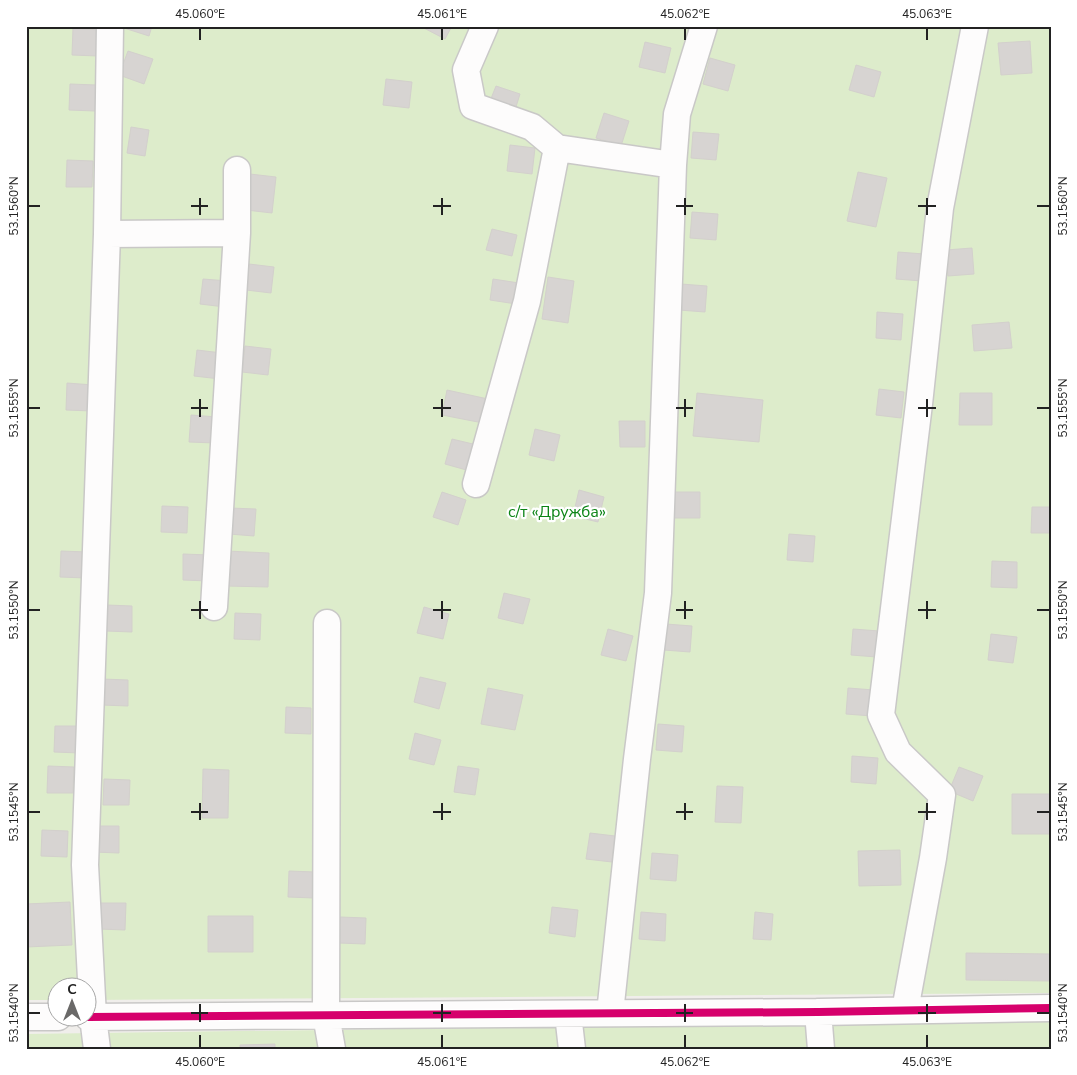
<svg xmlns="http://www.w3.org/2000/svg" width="1077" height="1075" viewBox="0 0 1077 1075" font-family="'Nunito Sans',sans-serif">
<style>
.grass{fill:#ddeccb}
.building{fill:#d7d4d2;stroke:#d3d0cc}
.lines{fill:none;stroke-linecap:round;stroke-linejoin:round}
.minor-casing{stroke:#c9c8c7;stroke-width:29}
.minor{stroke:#fdfcfc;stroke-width:26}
.cycleway-casing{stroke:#fff;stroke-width:11}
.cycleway{stroke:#d6006c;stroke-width:8}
.ticks{fill:none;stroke:#222;stroke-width:2}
.labels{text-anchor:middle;stroke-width:4.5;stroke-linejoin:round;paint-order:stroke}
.park-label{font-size:16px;fill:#0c8416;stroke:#fff}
.neatline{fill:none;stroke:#222;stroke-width:2}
.ticks-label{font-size:12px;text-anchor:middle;fill:#222}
</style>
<rect width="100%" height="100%" fill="#f0eeeb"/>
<path class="grass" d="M26,26H1051V993L88,1000V988H58L57,1000H26Z
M1051,1020V1049H26V1034Z"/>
<path class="building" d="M125,26H152L149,36L124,28Z
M420,26H452L445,39Z
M73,28L99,30L98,56L72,55Z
M1030,41L1032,73L1001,75L998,43Z
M645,42L671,48L665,73L639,67Z
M128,51L153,59L144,84L119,75Z
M710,58L735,65L728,91L703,84Z
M856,65L881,72L874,97L849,90Z
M386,79L412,82L409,108L383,105Z
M70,84L96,85L95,111L69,110Z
M496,86L520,94L515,110L490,101Z
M604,113L629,121L621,146L596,138Z
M131,127L149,130L145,156L127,153Z
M693,132L719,134L716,160L691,158Z
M510,145L535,148L532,174L507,171Z
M67,160L93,161L92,187H66Z
M858,172L887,178L876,227L847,221Z
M250,174L276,177L272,213L246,210Z
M692,212L718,214L716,240L690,238Z
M492,229L517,235L512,256L486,250Z
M972,248L974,274L948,276L946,250Z
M898,252L924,254L922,281L896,279Z
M249,264L274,267L271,293L246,290Z
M548,277L574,281L568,323L542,319Z
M203,279L228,281L225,307L200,304Z
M493,279L519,283L516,304L490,300Z
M681,284L707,286L705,312L679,310Z
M877,312L903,314L901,340L876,338Z
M1009,322L1012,348L974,351L972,325Z
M245,346L271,349L268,375L242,372Z
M197,350L222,353L220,379L194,376Z
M67,383L93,385L92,411L66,410Z
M879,389L904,392L901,418L876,415Z
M447,390L488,399L483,423L442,415Z
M697,393L763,400L759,442L693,436Z
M960,393H992V425H959Z
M191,415L217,417L215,443L189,442Z
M619,421H645V447H620Z
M535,429L560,435L554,461L529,455Z
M452,439L477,445L470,471L445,464Z
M579,490L604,497L598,522L573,516Z
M442,492L466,500L458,525L433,517Z
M674,492H700V518H674Z
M162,506L188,507L187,533L161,532Z
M1032,507H1051V533H1031Z
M230,508L256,509L254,536L229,534Z
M789,534L815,536L813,562L787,560Z
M61,551L87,552L86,578L60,577Z
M227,551L269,553L268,587L226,586Z
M183,554L209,555V581L183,580Z
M992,561L1017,562V588L991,587Z
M504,593L530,599L523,624L498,618Z
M107,605L132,606V632L106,631Z
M424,607L449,614L443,639L417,633Z
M235,613L261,614L260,640L234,639Z
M666,624L692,626L690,652L664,650Z
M608,629L633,636L626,661L601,655Z
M853,629L879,631L877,657L851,655Z
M991,634L1017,637L1013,663L988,660Z
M420,677L446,683L439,709L414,702Z
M102,679L128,680V706L102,705Z
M488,688L523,695L515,730L481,724Z
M848,688L874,690L872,716L846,714Z
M286,707L311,708V734L285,733Z
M658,724L684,726L682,752L656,750Z
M55,726H81L80,753L54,752Z
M415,733L441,740L434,765L409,759Z
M852,756L878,758L876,784L851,782Z
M48,766L74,767L73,793H47Z
M458,766L479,769L475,795L454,792Z
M959,767L983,776L973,801L949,791Z
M203,769L229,770L228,818H202Z
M104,779L130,780L129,805H103Z
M717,786L743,787L741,823L715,822Z
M1012,794H1051V834H1012Z
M93,826H119V853L93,852Z
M42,830L68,831L67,857L41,856Z
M590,833L615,836L612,862L586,859Z
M900,850L901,885L859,886L858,851Z
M652,853L678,855L676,881L650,879Z
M289,871L315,872L314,898L288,897Z
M70,902L72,945L26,947V904Z
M100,903H126L125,930L99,929Z
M552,907L578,910L575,937L549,933Z
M641,912L666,914L665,941L639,939Z
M755,912L773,914L771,940L753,939Z
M208,916H253V952H208Z
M340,917L366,918L365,944L339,943Z
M966,953L1051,954V981L966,980Z
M275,1044V1049H240V1045Z"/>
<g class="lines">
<g class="minor-casing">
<path id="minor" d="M485,26L466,70L473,106L532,127L557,148L673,165
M107,234L237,233
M476,484L527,301L557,148
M214,607L237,233V170
M327,623L326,1015L332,1049
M905,1010L933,858L942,795L898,752L881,715L919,404L940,208L975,26
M818,1012L821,1049
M610,1013L637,759L658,593L673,165L677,114L704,26
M568,1014L572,1049
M26,1017H58
M88,1017L818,1012L1051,1008
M97,1049L93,1017L85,865L107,234L110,26"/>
</g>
<use href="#minor" class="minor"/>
<g class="cycleway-casing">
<path id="cycleway" d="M88,1017L818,1012L1051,1008"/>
</g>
<use href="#cycleway" class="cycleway"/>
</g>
<path class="ticks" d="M200,28V40M442,28V40M685,28V40M927,28V40M200,198V215M442,198V215M685,198V215M927,198V215M28,206H40M191,206H208M433,206H451M676,206H693M918,206H936M1037,206H1050M200,399V417M442,399V417M685,399V417M927,399V417M28,408H40M191,408H208M433,408H451M676,408H693M918,408H936M1037,408H1050M200,601V619M442,601V619M685,601V619M927,601V619M28,610H40M191,610H208M433,610H451M676,610H693M918,610H936M1037,610H1050M200,803V820M442,803V820M685,803V820M927,803V820M28,812H40M191,812H208M433,812H451M676,812H693M918,812H936M1037,812H1050M200,1004V1022M442,1004V1022M685,1004V1022M927,1004V1022M28,1013H40M191,1013H208M433,1013H451M676,1013H693M918,1013H936M1037,1013H1050M200,1035V1048M442,1035V1048M685,1035V1048M927,1035V1048"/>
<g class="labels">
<g class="park-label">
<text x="557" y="517">с/т «Дружба»</text>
</g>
</g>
<rect width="1077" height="1075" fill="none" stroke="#ffffff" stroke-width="55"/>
<g transform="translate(72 1002)"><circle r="24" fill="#ffffff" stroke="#a7a7a7"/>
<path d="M0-4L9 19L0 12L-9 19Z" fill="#6a6968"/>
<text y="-8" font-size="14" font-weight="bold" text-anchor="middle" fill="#222222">С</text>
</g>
<rect x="28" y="28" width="1022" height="1020" class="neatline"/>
<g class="ticks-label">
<text x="200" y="18">45.060°E</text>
<text x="442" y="18">45.061°E</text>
<text x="685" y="18">45.062°E</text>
<text x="927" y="18">45.063°E</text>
<text transform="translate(14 206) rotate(-90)" y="4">53.1560°N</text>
<text transform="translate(1063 206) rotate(-90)" y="4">53.1560°N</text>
<text transform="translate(14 408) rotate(-90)" y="4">53.1555°N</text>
<text transform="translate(1063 408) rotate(-90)" y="4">53.1555°N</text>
<text transform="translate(14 610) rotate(-90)" y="4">53.1550°N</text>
<text transform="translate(1063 610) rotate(-90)" y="4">53.1550°N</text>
<text transform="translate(14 812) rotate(-90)" y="4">53.1545°N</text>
<text transform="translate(1063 812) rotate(-90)" y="4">53.1545°N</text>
<text transform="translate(14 1013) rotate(-90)" y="4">53.1540°N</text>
<text transform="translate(1063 1013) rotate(-90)" y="4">53.1540°N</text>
<text x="200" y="1066">45.060°E</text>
<text x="442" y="1066">45.061°E</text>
<text x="685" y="1066">45.062°E</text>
<text x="927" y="1066">45.063°E</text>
</g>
</svg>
